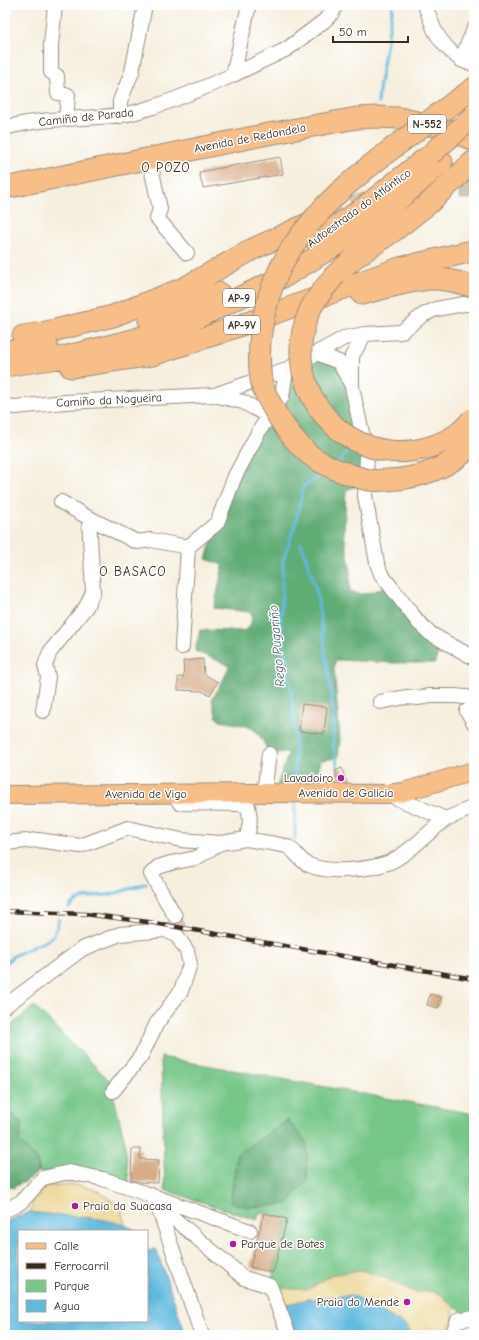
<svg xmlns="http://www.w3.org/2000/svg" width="479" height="1340" viewBox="0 0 479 1340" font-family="'Comic Neue',sans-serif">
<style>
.green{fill:#77c789;stroke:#597854}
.forest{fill:#61ac75;stroke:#4e6b4a}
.sand{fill:#eeda9e;stroke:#94825e}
.water{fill:#60bade;stroke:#4e727e}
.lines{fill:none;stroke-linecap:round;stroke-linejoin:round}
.stream{stroke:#60bade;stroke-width:3}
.building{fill:#d7ac86}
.minor-tunnel{stroke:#d1c8b8;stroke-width:14;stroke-dasharray:14 7;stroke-linecap:butt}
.highway-tunnel{stroke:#d1c8b8;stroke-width:21;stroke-dasharray:21 10;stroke-linecap:butt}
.minor-casing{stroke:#988c7e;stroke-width:16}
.major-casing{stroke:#988c7e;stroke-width:20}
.highway-casing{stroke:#988c7e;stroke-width:23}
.minor{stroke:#fff;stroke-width:14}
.major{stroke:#f7be87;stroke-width:18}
.highway{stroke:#f7be87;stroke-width:21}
.rail-casing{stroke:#3b2a1e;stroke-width:4.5}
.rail{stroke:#fff;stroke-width:3;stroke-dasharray:9;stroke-linecap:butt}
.highway-bridge-casing{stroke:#988c7e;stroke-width:23;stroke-linecap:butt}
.highway-bridge{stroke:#f7be87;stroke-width:21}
.poi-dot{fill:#b5179e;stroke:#fff;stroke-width:1.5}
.labels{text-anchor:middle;stroke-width:3;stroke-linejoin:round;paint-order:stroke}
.shield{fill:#fff;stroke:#766a62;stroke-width:1}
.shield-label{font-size:11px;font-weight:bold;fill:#3b2a1e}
.street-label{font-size:12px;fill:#3b2a1e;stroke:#fff}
.poi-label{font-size:12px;fill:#3b2a1e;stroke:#fff;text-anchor:end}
.neighbourhood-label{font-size:13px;letter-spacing:1px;fill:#3b2a1e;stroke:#fff}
.water-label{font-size:13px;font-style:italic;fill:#485c61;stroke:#fff}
</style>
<rect width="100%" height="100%" fill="#fff"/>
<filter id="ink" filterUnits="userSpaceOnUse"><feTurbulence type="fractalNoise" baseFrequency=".025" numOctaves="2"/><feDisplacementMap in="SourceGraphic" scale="8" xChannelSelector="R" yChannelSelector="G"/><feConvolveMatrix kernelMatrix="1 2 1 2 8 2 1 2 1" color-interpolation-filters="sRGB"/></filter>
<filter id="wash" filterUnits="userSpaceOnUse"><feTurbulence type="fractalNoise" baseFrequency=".012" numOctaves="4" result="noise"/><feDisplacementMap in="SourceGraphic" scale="16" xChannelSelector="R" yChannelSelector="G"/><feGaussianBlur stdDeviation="0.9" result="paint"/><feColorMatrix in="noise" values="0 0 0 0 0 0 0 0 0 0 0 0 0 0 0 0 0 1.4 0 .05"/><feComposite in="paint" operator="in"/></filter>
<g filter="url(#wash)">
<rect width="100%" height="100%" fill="#f6efde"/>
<path class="green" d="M34,1006L110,1081L125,1142L129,1183L41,1175L37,1159L19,1142L22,1123L5,1107V1031Z
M161,1057L474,1114V1313H465L454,1307L440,1294L428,1291L416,1293L381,1276L331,1275L308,1290L277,1288L272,1279L287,1219L260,1212L257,1220L165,1190Z"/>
<path class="forest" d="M317,353L339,362L352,388L366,483L346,490L344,533L350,567V591C363,598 377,591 389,583L442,640L435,663H395L340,660L335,661L334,668L340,739L338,758L321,760L314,788L277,785L289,752L269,754C256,723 251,727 220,721L217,718L212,700L224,678L229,667L226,664L195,651L200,630L243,631C251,629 252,621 252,614L249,612L214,608L223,565L206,559L217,523L286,370Z
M5,1107L22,1123L19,1142L37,1159L39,1172C34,1175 30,1178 25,1182C21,1184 17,1184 14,1188L5,1185Z
M288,1120L307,1143V1180L288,1204L249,1207L230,1203L237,1154Z"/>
<path class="sand" d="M58,1185H80L101,1192L121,1209L125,1226L99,1219L52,1216L31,1212L32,1203L45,1187Z
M360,1270L381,1276L416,1293L428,1291L440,1294L454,1307L453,1319L446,1333L444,1335H414L405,1325L309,1299L284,1305L277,1288L308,1290L331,1275Z"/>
<path class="water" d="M30,1212C61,1217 111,1215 137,1231H19V1321H147V1251L156,1249L186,1335H5V1222Z
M352,1295L405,1325L414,1335H295L284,1305L309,1299Z"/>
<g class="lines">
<path class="stream" d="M378,103L380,83L393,5
M338,463L347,452
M301,543L316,589L331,689L334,723L333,744L338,769
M295,788V734L292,699L281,623L283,561L296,521L303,487L324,473
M294,839L295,837V800
M69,907C79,894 98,897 113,894C124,891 135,887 146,883
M5,964L13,956L48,940L53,936L56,930L59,919"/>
</g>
<g id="blocks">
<path class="building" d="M280,157L283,174L203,188L199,172Z
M203,659L204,674L218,682L210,695L202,691L178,690V677H184L183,661Z
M302,704L327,707L324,734L299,731Z
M342,768L344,775L347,783H340L338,780L335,771Z
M430,994L441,997L438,1008L427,1005Z
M132,1149H141L140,1159L159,1160L158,1183L140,1182L131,1180Z
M264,1213L287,1219L273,1273L250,1267Z"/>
</g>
</g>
<g filter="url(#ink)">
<use href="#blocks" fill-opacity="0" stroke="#988c7e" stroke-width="1"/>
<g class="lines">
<path class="minor-tunnel" d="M175,916L180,930"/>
<path class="highway-tunnel" d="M399,193L438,187H474
M322,217L367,202"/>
<g class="minor-casing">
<path id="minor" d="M55,5L51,45V72L57,76L58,93L68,95L66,119
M425,5C428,13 431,21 434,29C440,41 460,66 474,63
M461,60L474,29
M233,75L287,49L324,21L332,13L336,5
M120,116V101L132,72L145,5
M5,128C43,117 82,120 120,115C132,114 142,110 153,107C180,98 206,87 233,75L249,5
M149,158L160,209L157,218L187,253
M365,334L352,356V387L367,456L365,496L377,563L381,574L418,622L431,634L474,658
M317,353L339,362L351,384
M214,395L243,402L269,416
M5,406L16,407L65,402L214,395L286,370L344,338L365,334L401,332L423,315L436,309L464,304H474
M61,502L89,518L137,542L151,540L188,547L217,523L235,476L259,431L282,397L286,370
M182,647L188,547
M380,702L406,697L418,698L430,696H455L474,698
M474,709L467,711L474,723
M43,711L48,677L45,665L50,652L86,607L93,592L89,518
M264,793L269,754
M174,794L180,803L238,804L248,806C251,819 250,827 246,839L220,843L196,858L171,863L158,867L151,874L175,916
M387,794L446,819L469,809H474
M246,839C254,841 283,844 288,847C295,850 299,861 309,865C329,874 370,870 390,862C410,853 428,832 446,819
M5,843L38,840L80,846L128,828L181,840L220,843
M5,1006L82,949L120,934L166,930L177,936L187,951L190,964L181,991L157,1023L141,1056L113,1091
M150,1195L250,1231
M157,1204L202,1335
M5,1208L8,1209L21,1202L43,1178L69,1172L103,1179L150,1195L157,1204L244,1278L270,1286L289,1335
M452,1335L458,1320L474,1317"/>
</g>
<g class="major-casing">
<path id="major" d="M5,795L264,793L387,794L403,792L474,771"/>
</g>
<g class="highway-casing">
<path id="highway" d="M456,101L474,88
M5,188L263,135L357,118L377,117L399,118L443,128L474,140
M325,206C348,182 374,162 401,142
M316,240L363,208L426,158
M335,275L354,258L395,230L428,204L474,161
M362,294C383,289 410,280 432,279C445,278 461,283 474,287
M149,320L219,293
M23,336L43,333L113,316L184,288L253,249L316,220
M5,351L47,344
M5,366L64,357L133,340L190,321L287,275L355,233L387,210L442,162
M71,367L152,355L219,333L400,268L468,252L474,251"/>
</g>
<use href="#minor" class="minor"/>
<use href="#major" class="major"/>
<use href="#highway" class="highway"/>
<g class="rail-casing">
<path id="rail" d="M5,911L85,914L148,922L474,979"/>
</g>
<use href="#rail" class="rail"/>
<g class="highway-bridge-casing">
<path id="highway-bridge" d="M401,142L456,101
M431,154L474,116
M325,206C313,220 301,233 291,249C267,286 255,336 261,380C263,391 270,403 276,413C285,429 296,443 310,455C319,462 330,467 340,471C349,474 359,478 369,480C374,481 381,480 387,480C419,479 452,467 474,443
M335,275C326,287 315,298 309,312C276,390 349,472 430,447C448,441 461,434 472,419"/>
</g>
<use href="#highway-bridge" class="highway-bridge"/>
</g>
</g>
<g class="poi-dot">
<circle cx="341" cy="778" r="4"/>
<circle cx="75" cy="1206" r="4"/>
<circle cx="233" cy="1244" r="4"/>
<circle cx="407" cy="1302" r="4"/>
</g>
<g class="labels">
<g class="shield">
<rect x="408" y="115" width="38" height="18" rx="3"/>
<rect x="223" y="289" width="32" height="18" rx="3"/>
<rect x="224" y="316" width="36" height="18" rx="3"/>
</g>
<g class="shield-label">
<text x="427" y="128">N-552</text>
<text x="239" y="302">AP-9</text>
<text x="242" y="329">AP-9V</text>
</g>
<g class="street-label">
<text transform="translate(86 117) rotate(-6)" y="4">Camiño de Parada</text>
<text transform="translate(250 138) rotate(-11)" y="4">Avenida de Redondela</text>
<text transform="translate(359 208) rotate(-36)" y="4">Autoestrada do Atlántico</text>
<text transform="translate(109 400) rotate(-3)" y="4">Camiño da Nogueira</text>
<text x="346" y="797">Avenida de Galicia</text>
<text x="146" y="798">Avenida de Vigo</text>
</g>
<g class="poi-label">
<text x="333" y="782">Lavadoiro</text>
<text x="83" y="1210" text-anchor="start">Praia da Suacasa</text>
<text x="241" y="1248" text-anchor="start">Parque de Botes</text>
<text x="399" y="1306">Praia do Mende</text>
</g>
<g class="neighbourhood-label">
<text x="166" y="172">O POZO</text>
<text x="133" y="576">O BASACO</text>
</g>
<g class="water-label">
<text transform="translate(276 646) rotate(-95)" y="5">Rego Pugariño</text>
</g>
</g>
<rect width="479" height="1340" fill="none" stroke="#fff" stroke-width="20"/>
<rect x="18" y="1230" width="130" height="92" fill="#ffffff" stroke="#b1aaa5"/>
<rect x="26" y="1243" width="20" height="6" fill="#f7be87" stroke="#b1aaa5"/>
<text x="54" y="1250" font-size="12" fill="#3b2a1e">Calle</text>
<rect x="26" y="1263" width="20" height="6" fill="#3b2a1e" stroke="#b1aaa5"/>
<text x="54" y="1270" font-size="12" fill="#3b2a1e">Ferrocarril</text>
<rect x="26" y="1280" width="20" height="12" fill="#77c789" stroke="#b1aaa5"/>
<text x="54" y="1290" font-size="12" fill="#3b2a1e">Parque</text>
<rect x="26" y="1300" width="20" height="12" fill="#60bade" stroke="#b1aaa5"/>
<text x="54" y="1310" font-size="12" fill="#3b2a1e">Agua</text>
<path d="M333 36v6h75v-6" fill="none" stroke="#3b2a1e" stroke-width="2"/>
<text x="339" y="36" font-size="12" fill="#3b2a1e" stroke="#ffffff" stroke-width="3" paint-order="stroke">50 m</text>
</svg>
